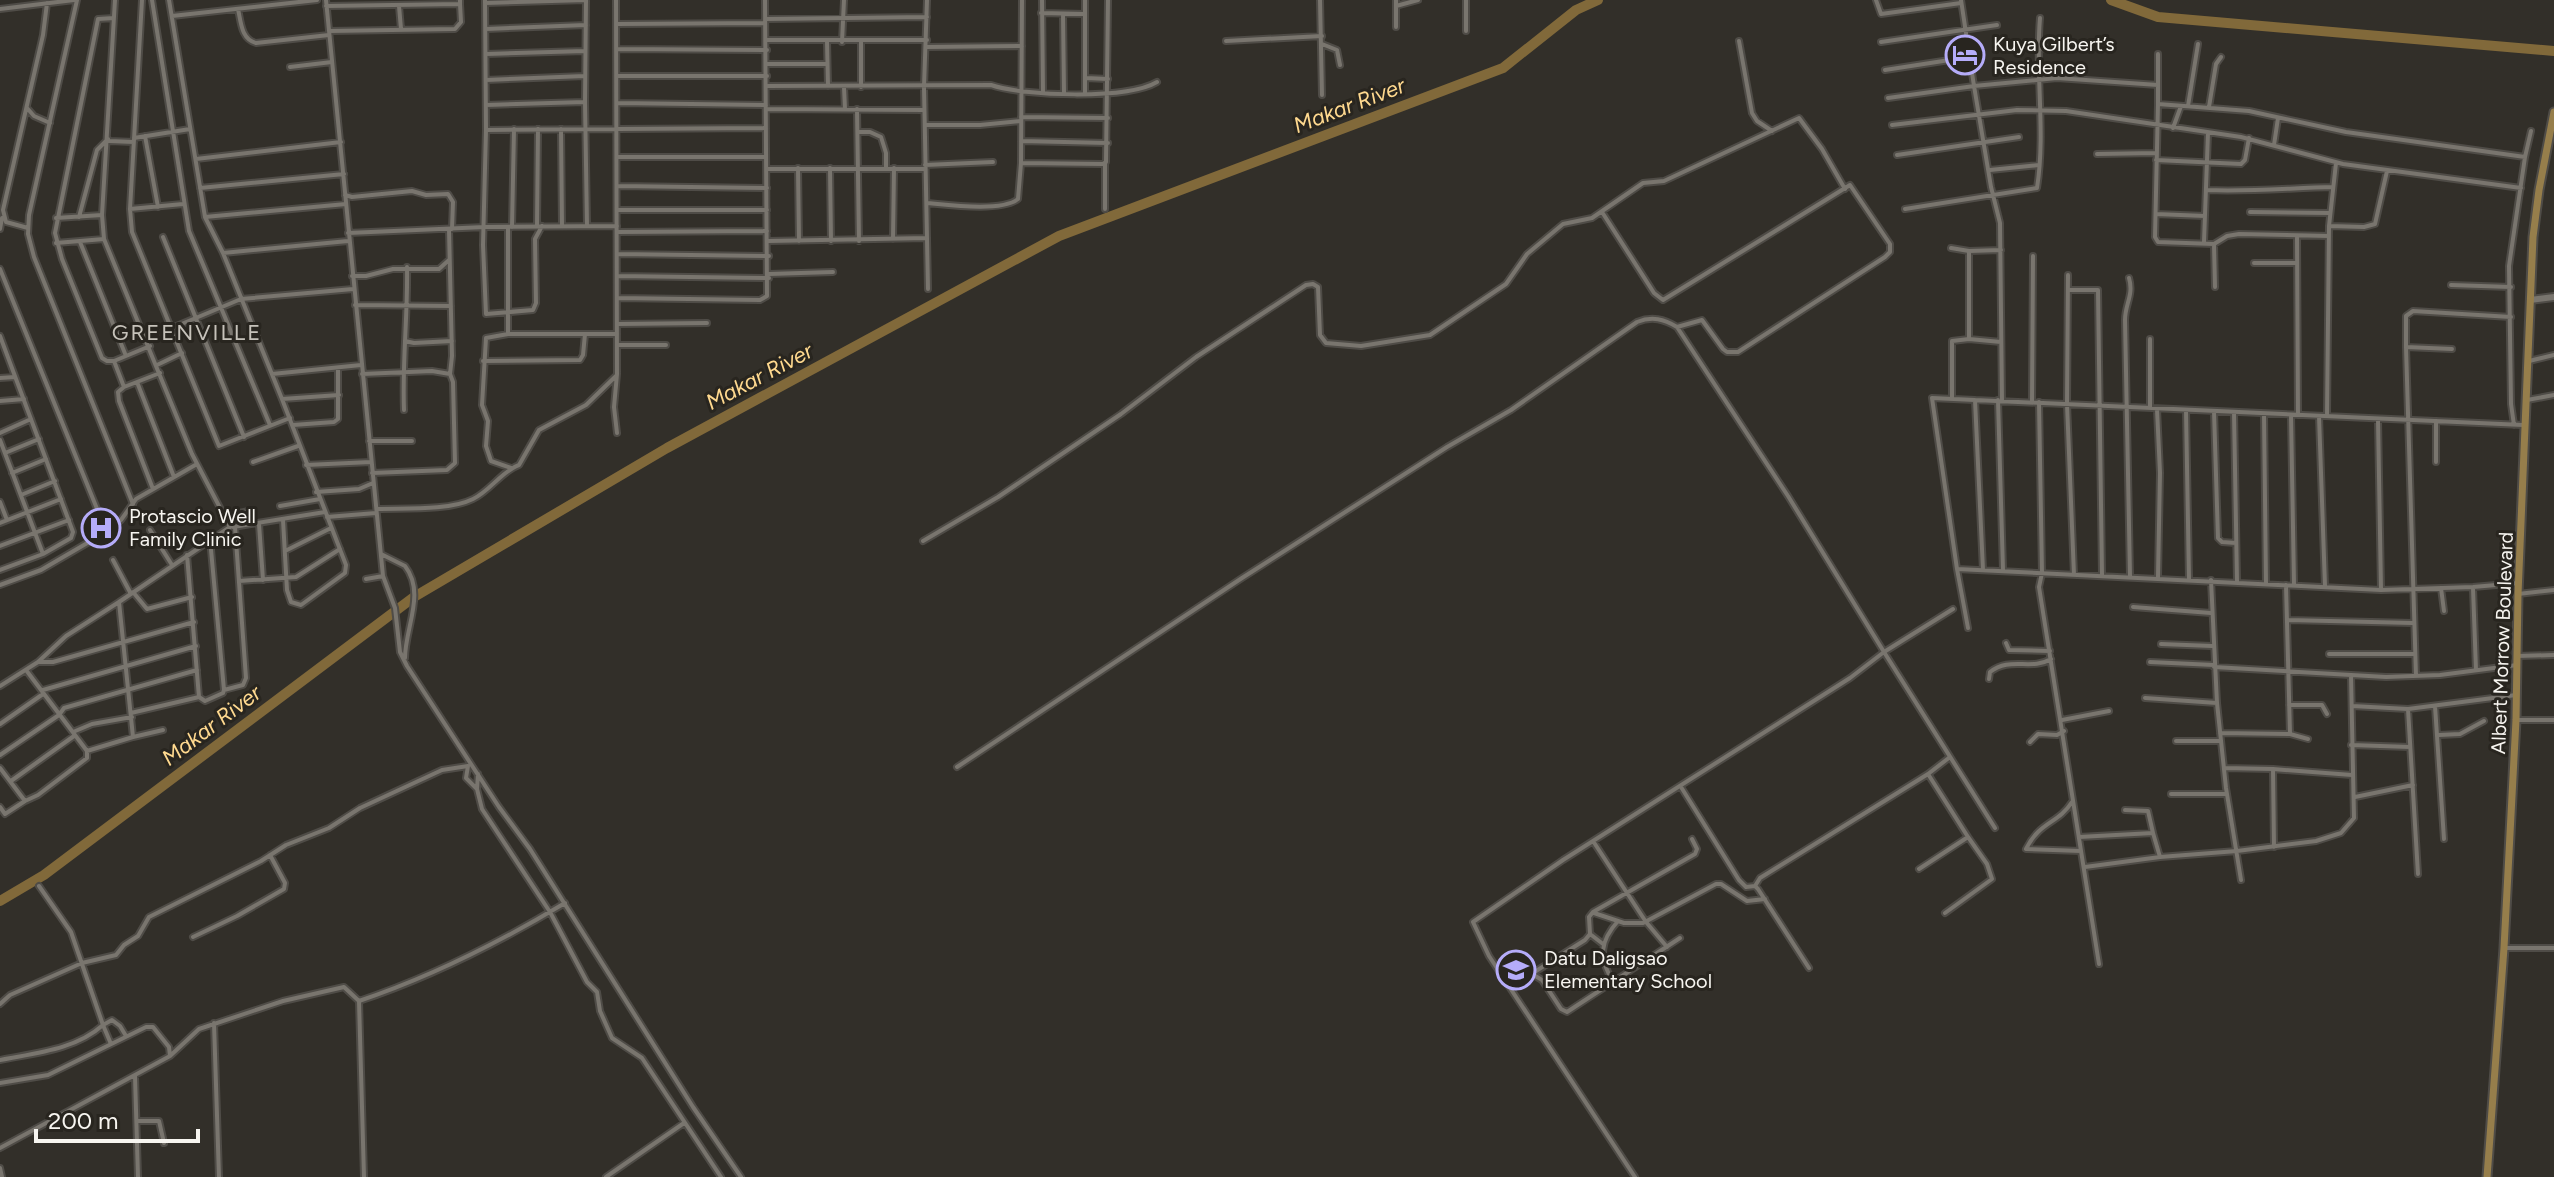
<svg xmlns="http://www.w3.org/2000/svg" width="2554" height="1177" viewBox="0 0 2554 1177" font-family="Figtree,sans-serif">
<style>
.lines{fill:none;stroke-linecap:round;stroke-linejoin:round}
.river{stroke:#81693a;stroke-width:10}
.street-casing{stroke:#4f4c47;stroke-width:8}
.secondary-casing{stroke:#4f4c47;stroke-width:10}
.primary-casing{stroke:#4f4c47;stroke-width:11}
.street{stroke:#79756e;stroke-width:4}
.secondary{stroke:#79756e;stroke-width:6}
.primary{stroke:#967e4b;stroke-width:7}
.labels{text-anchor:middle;stroke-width:6;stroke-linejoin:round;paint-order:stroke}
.poi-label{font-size:20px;fill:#f7f5f0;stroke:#28251f;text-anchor:start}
.street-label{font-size:20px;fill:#f7f5f0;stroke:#28251f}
.water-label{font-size:22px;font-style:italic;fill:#ffd98f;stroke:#28251f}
.neighbourhood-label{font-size:22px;letter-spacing:2px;fill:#c6c2ba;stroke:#28251f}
</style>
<rect width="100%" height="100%" fill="#322f29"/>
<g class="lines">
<path class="river" d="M2111,0L2158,17L2554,51
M0,901L44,875L414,597L667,448L1059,236L1503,68L1576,10L1598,0"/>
<g class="street-casing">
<path id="street" d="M77,0L29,215L28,234L34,257L133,504
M115,0L102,215L104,239L192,454L230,527L119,602L133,737L163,730
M142,0L130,209L132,232L219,446L290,418
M152,0L189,231L270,425
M169,0L205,217L223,253L282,399L346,565L345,573L301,605L291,602L287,590L283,520
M326,0L383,576L395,608L400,652L407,666L499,807L530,849L693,1107L741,1177
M485,0L486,130L483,245L486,314L533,310L536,303L535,239L542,226
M616,0L617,374L614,407L617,433
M927,0L924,87L928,289
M1042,0L1043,92
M1085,0V93
M1320,0L1322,95
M1396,0V27
M1466,0V31
M1876,0L1881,14L1961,3
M1961,0L1974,86L2057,78L2158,85
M485,3L586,0
M326,6L460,4V0
M399,6L401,29
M1396,6L1418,0
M0,9L74,0
M238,9C241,22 241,39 256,43L329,35
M1041,13L1085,14
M1063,14L1064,93
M172,16L317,0
M114,18L98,19L55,233L62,259L102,358L107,361H114L124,387L118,392L119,401L153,489
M765,19L927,17
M617,24L765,23
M486,29L586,25
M329,31L455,29L461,22L460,4
M766,40H927
M827,41L828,86
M1226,41L1322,36
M1739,41L1752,113L1757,121L1772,131
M842,42L844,0
M1881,42L1997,25
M1322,44L1337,50L1340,65
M926,47L1022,46
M617,49L767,50
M2038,49L2065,46
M486,54L585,51
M767,64H827
M290,67L332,62
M1885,70L1969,57
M618,76H767
M1086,78L1108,79
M486,80L585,76
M767,86L991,85C1023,96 1127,100 1157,82
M844,87L845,109
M861,87V41
M1888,98L1974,86L1991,187L2000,223L2002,401
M585,102L586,0
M618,103L766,105
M2158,104V54
M486,105L585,102L587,226
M2188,106L2198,44
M2209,107L2216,64L2221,57
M27,108L34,116L50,123
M767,109L924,110
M857,109L859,241
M1021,117L1108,118
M925,125H980L1021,121
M1892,125L2017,110L2066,111L2241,137L2343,164L2521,188
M2173,128L2181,106
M561,129L562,226
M486,130L766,128
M858,132H870L881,137L886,153V167
M145,136L158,207
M134,138L190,129
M109,141L134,142
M1021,141L1108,143
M2274,145L2278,118
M2097,154L2156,153
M1897,155L2019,137
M618,157H766
M196,159L341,142
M2156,160L2241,164L2245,160L2249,138
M1021,163L1103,164L1106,162L1108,0
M1105,163V209
M925,165L993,162
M798,168L799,241
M830,168L831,241
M767,169H925
M1990,170L2039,165
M618,186L767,188
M200,188L344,174
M2206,190C2248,192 2290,188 2333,187
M345,195L352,197L412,191L426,195L448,194L453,202L452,229
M927,203C949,205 1002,212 1018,199L1021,163L1022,0
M130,209L183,204
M1905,209L2037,188C2046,131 2035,75 2040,18
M618,210H767
M1602,212L1654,293L1663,300L1850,185L1890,244V252L1885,257L1738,352H1727L1723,349L1702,320L1677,327
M2250,212L2330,213
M2156,214L2205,216
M79,217L97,150L108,139
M205,217L346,204
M56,218L102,215
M537,226L538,129
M2329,226L2364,227L2375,224L2387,171
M508,227V334
M512,227L514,129
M28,228L6,222L3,210L43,35L47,3
M0,229L2,218
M617,232L767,231
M348,233L485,227L617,226
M2297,236L2298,415
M2329,236L2239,234L2227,236L2214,244L2158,242L2155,237L2158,104L2249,111L2346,132L2525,157
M163,237L244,437
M893,239L894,168
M768,241L927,238
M80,242L126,356
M2204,242L2208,133
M56,243L104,239
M2214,244L2215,287
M1951,248L1969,251
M223,253L348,241
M618,254L769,256
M2254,263H2297
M0,269L106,531
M769,274L833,272
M2068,275L2067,404L2074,575
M352,276H366L393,269H439L449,260
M617,276L769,278
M2129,278C2134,295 2125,304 2125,320L2130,576
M2451,285L2511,287
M2068,290H2098L2102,575
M617,298L760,300L767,296L765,0
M355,305L451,306
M617,324L707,323
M172,328L241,299L353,289
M0,336L73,532L71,538L43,554L0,570
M1969,339V251L2001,250
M405,341L414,343L452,341
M617,345H666
M2406,347V316L2413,311L2511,317
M114,361L150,346
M483,361L580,360L583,355L585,334
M2529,361L2554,355
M157,365L182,353
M272,374L361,365
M362,374L432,371L450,374
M0,378L15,377
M137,382L174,477
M124,387L160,373
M282,399L339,395
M1952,399V341L1969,339L2001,342
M1975,400L1983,570
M1998,400L2003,570
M2527,400L2554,395
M0,401L24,399
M2032,402L2033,256
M2039,402L2042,573L2039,587L2099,964
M2150,408V339
M2157,409L2160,473L2158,577
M404,410C402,362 408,315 407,267
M2186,410L2189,579
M2214,411L2218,538L2222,542L2236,543
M2234,412L2237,581
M2264,414L2266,583
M2291,415L2294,584
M2319,416L2325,586
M2327,416L2329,226L2336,163
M2378,419L2381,590
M293,425L334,422L338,419V368
M2514,425L2511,404L2509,266L2525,157L2531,131
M0,433L31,419
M0,440L43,554
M369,441H412
M5,453L39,439
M253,462L298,446
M2436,462V421
M306,465L371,462
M511,468L491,461L486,446L488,421L482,405L486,338L508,334H617
M12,473L46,459
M372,473L447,470L455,463L453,382L450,374L452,356L449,229
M316,492L359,489L373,483
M21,495L55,481
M0,502L7,520
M280,506L320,499
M377,509C404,508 449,511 473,499C490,491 502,471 519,465L539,430L586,405L616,376
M224,516L249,511
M327,517L376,513
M0,523L61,499
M259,524L263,580
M233,527L325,512
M150,530L172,565
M210,539L224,690
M923,541L998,497L1121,414L1196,357L1306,285L1313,284L1318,287L1320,335L1326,343L1361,346L1430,335L1506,284L1527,254L1563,224L1592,218L1643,183L1664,181L1799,118L1822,149L1845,189
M0,546L69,520
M285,551L331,528
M381,554L405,566C426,593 405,628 405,658
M113,560L131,594
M1957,569L1968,628
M366,579L383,576
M2211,580L2217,703L2226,788L2241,880
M239,581L296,577L340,549
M2519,583L2473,587L2381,590L1957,569L1932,398L2523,425
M0,585L41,570L101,535L121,520L136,499L197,464
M2441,588L2444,611
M2473,588L2476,670
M133,592L147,609L192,597
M2518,594L2554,590
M2133,607L2211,613
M1953,609L1884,652L1995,828
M2288,620L2413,623
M2006,643L2009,650L2050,651
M2161,644L2212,646
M2329,654H2415
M2517,656L2554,655
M38,662L66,636L119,602
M2150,662L2214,665
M2214,667L2386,677L2440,675L2517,665
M2416,676L2406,347L2452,349
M1989,679L1990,672C2010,656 2031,671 2051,659
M0,686L38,662H53L194,622
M43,690L196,646
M199,697L205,701L223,693L224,690L243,685L246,678L235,527
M2145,698L2217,703
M2289,705H2322L2327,714
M2352,706L2408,709L2516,695
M2435,706L2444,839
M2408,709L2418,874
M131,713L199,697L187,555
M2062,720L2109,711
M2516,720H2554
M0,724L43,694
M73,732L92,724L132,717
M2220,733L2290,734L2286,585
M2290,734L2308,739
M2439,735L2460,734L2484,721
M2176,741H2221
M2030,742L2038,734L2057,735L2064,731
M2351,745L2410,747
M87,751L133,737
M0,755L59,715L64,708L197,670
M957,767L1242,578L1447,447L1511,410L1637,322C1652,316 1664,319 1677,327L1788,496L1884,652L1850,678L1563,860L1473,922L1489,956L1635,1177
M0,768L25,801L38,795L87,758V751L26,670
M2224,768L2273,769
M478,774L477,789L482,809L550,912L587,982L597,992L600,1011L612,1038L642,1058L721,1177
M11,781L74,736
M1681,787L1739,880L1746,887L1755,886L1758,889L1809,968
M2171,794H2227
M2355,797L2413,785
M2072,802C2058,824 2040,821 2026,849L2081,851
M0,807L5,814L25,801
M2125,810L2148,811L2153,833
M2079,837L2153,833L2160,857L2237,851L2316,841L2341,833L2354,818L2351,675
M1593,841L1646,922L1667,947
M2274,847L2273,769L2352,775
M2085,867L2160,857
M1919,869L1968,837L1928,774L1950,757
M1755,886L1760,878L1928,774
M1594,913L1624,923H1643L1716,884H1721L1747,901L1765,899
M1945,913L1992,879L1987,864L1968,837
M1590,934L1603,944
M193,937L237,916L284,889L285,883L270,855
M2504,948H2554
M1532,974L1542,980L1561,1009L1567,1012L1680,938
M1613,981C1598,958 1600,941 1618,921
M1511,987L1585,940L1590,934L1589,917L1593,912L1695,854L1697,849L1692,839
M359,1001C431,977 500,942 565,903
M0,1004L10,995L82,963L116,955L124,945L138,936L149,917L261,861L286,845L329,828L360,808L442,770L468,766L466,778L477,789
M214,1023L219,1177
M111,1044L103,1025L112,1020L120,1026L126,1036
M0,1060C35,1053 75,1050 103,1025L71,932L39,886
M135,1076L138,1177
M0,1083L48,1075L146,1027H153L169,1047L170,1056
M138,1121H159L164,1143
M0,1148L170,1056L199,1029L283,1001L344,987L359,1001L364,1177
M0,1168L2,1177
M606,1177L684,1123"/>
</g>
<g class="secondary-casing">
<path id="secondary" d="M2530,300L2554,297"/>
</g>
<g class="primary-casing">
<path id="primary" d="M2487,1177L2504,948L2516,720L2518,594L2533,237L2539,190L2554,112"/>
</g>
<use href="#street" class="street"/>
<use href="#secondary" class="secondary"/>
<use href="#primary" class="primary"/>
</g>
<defs>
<g id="hotel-ring" transform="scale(2)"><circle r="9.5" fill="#28251f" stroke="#b5acf9" stroke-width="1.5"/><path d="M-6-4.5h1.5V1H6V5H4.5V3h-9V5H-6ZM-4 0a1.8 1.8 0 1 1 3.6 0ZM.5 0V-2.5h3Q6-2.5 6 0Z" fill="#b5acf9"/></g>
<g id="hospital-ring" transform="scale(2)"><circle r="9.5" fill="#28251f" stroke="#b5acf9" stroke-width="1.5"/><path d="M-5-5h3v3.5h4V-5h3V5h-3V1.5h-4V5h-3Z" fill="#b5acf9"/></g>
<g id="school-ring" transform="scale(2)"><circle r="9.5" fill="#28251f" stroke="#b5acf9" stroke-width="1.5"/><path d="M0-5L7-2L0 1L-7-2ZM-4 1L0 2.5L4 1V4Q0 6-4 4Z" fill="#b5acf9"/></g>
</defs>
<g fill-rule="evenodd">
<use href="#hotel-ring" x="1965" y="55"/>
<use href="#hospital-ring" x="101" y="528"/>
<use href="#school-ring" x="1516" y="970"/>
</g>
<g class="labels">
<g class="poi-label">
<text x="1993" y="51">Kuya Gilbert’s<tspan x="1993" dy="23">Residence</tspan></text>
<text x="129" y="523">Protascio Well<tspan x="129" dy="23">Family Clinic</tspan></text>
<text x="1544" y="965">Datu Daligsao<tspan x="1544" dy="23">Elementary School</tspan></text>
</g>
<g class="street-label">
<text transform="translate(2502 643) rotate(-88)" y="7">Albert Morrow Boulevard</text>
</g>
<g class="water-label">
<text transform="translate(1349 105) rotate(-21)" y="8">Makar River</text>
<text transform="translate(759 376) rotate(-28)" y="8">Makar River</text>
<text transform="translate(211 725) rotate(-37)" y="8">Makar River</text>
</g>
<g class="neighbourhood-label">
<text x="187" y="340">GREENVILLE</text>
</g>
</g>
<path d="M36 1129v12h162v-12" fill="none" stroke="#f7f5f0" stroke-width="4"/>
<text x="48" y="1129" font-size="24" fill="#f7f5f0" stroke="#28251f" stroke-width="6" paint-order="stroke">200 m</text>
</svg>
